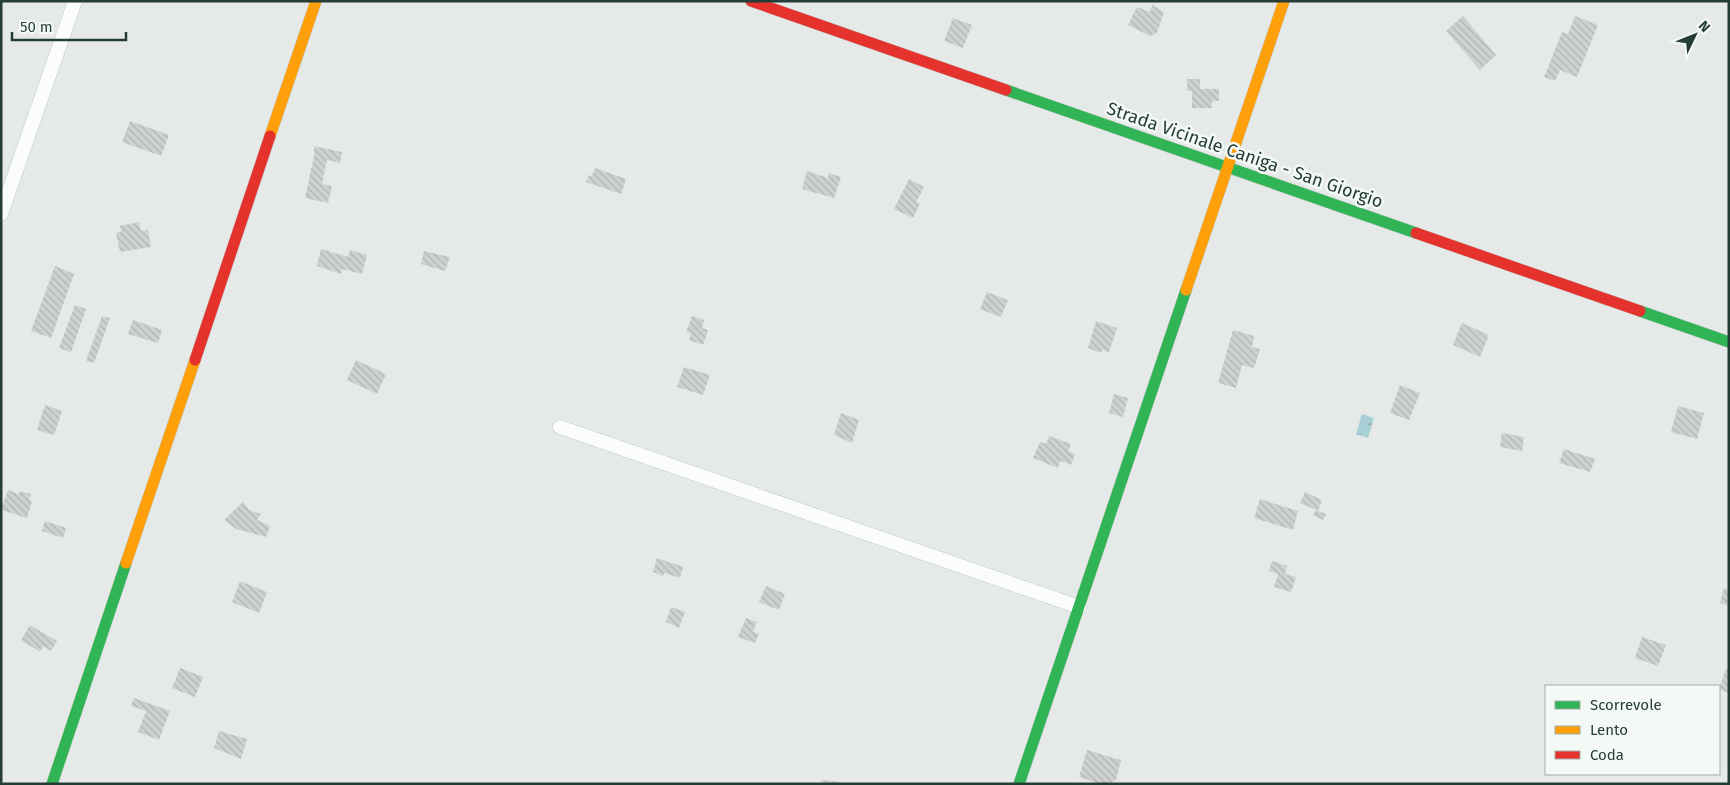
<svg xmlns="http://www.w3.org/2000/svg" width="1730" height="785" viewBox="0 0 1730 785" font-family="'Fira Sans',sans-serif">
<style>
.water{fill:url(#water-ripples)}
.building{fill:url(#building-back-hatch)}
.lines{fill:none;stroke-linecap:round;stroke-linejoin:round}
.street-casing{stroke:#c2c7c5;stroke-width:15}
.fast-casing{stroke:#c1c8c5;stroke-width:12}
.slow-casing{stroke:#c1c8c5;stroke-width:12}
.jam-casing{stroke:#c1c8c5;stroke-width:12}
.street{stroke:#fbfcfc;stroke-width:14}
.fast{stroke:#30b455;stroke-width:11}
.slow{stroke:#ff9f0a;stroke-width:11}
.jam{stroke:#e5322d;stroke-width:11}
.labels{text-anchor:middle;stroke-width:5;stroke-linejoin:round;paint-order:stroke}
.street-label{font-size:18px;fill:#243d37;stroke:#f4f9f6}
</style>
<defs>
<pattern id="water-ripples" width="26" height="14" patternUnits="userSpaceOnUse" patternTransform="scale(1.25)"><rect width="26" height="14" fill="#a8cfd6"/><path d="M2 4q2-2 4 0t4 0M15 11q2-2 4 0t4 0" fill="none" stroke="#89a9ae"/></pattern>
<pattern id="building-back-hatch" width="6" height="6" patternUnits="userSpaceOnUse" patternTransform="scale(1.25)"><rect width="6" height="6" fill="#cdd1d0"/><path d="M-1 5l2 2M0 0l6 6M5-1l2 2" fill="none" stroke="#b0b4b3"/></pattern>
</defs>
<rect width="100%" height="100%" fill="#e5eae8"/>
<path class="water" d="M1362,414L1374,418L1368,438L1356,434Z"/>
<path class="building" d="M1152,5L1164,12L1157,33L1150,36L1128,25L1137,7L1150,12Z
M1463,16L1496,55L1480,70L1446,31Z
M1575,16L1598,25L1577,77L1560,70L1555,81L1544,77L1562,32L1568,34Z
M953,18L972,25L963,48L944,41Z
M1187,79H1200V89H1219V101H1212V108H1192V91H1187Z
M130,121L169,135L161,156L122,142Z
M314,146L342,152L340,163L327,160L322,184L332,186L328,203L305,198L314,156Z
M595,168L626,179L621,194L586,182L589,175L592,176Z
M807,171L828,178L829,173L841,177L834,198L802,189Z
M909,179L924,187L916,202L920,204L913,218L894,209Z
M139,222L141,231L148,230L151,247L120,252L116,233L121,232L120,226Z
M321,249L348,257L350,250L367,255L362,274L342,269L341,274L317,266Z
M424,251L450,257L445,271L421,264Z
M55,266L74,274L51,338L31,331Z
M987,292L1008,300L1001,317L980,309Z
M75,305L86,309L71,352L59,348Z
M102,316L110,318L94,363L86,361Z
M692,316L704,320L702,328L708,330L703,345L689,340L691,333L686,332Z
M133,320L162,330L158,343L128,334Z
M1096,321L1117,328L1109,352L1102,350L1101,353L1088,348Z
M1462,323L1489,335L1480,357L1453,345Z
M1233,330L1254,336L1252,347L1260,349L1254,368L1242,365L1236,388L1218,383Z
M356,360L386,374L377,394L347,380Z
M684,367L710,375L703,395L677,387Z
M1400,385L1420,393L1409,420L1390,413Z
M1114,394L1128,398L1123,417L1109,413Z
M45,405L62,411L54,435L37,430Z
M1678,406L1704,413L1697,439L1671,432Z
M841,413L859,420L852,443L834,435Z
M1502,433L1524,437L1522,451L1500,447Z
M1049,436L1071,444L1068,451L1075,454L1071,465L1060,461L1058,468L1033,458L1040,442L1046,444Z
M1564,449L1595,459L1590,472L1559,463Z
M8,490L19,494L20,491L31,494L29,500L32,501L27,518L1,510Z
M1305,492L1322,500L1318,511L1326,514L1323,520L1313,515L1316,510L1300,503Z
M1260,499L1298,511L1293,530L1254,518Z
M243,502L249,510L261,514L257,520L270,526L266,537L236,529L224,520Z
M45,521L66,528L63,538L42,531Z
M657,558L683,567L680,578L664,573L663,576L653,572Z
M1272,561L1287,566L1285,574L1296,577L1291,592L1274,587L1278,574L1269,571Z
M240,581L267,592L259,613L232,602Z
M766,586L785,594L779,610L759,602Z
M1724,588L1729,590V606L1720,603Z
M671,607L685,612L679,628L666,622Z
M746,618L757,622L753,632L759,634L755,643L738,637Z
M30,625L57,641L51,651L43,646L40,652L21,640Z
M1642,637L1666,645L1658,666L1635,658Z
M180,668L203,677L195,697L172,688Z
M1726,669L1729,670V693L1719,689Z
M134,698L170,711L159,740L138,732L146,711L131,706Z
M219,731L247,739L241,759L214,748Z
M1087,750L1121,760L1116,780L1108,784H1101L1079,777Z
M822,780L840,782V784H821Z"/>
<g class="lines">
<g class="street-casing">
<path id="street" d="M1,214L75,1
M560,427L1079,607"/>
</g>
<g class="fast-casing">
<path id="fast" d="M1006,90L1416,233
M1640,311L1729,342
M52,784L126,563
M1019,784L1186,290"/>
</g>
<g class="slow-casing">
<path id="slow" d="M270,136L316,1
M1186,290L1284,1
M126,563L195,360"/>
</g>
<g class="jam-casing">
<path id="jam" d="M751,1L1006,90
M1416,233L1640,311
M195,360L270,136"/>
</g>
<use href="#street" class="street"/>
<use href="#fast" class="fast"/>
<use href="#slow" class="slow"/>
<use href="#jam" class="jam"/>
</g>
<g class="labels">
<g class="street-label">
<text transform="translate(1245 155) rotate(19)" y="6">Strada Vicinale Caniga - San Giorgio</text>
</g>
</g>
<rect width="1730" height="785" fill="none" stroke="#243d37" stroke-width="5"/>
<rect x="1545" y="685" width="175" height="90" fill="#f4f9f6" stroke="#a1aeaa"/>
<rect x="1555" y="701" width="25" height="8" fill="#30b455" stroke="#a1aeaa"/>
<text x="1590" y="710" font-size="15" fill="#243d37">Scorrevole</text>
<rect x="1555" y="726" width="25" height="8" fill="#ff9f0a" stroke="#a1aeaa"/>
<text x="1590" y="735" font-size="15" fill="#243d37">Lento</text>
<rect x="1555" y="751" width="25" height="8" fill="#e5322d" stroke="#a1aeaa"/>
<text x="1590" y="760" font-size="15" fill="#243d37">Coda</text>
<g transform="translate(1695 35) rotate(47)" stroke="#f4f9f6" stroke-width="4" paint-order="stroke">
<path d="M0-4L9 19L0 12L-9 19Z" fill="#243d37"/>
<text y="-8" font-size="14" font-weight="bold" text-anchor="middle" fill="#243d37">N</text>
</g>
<path d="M12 32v8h114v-8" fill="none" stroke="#243d37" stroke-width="2.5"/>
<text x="20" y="32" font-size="15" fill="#243d37" stroke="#f4f9f6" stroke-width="4" paint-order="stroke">50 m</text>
</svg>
